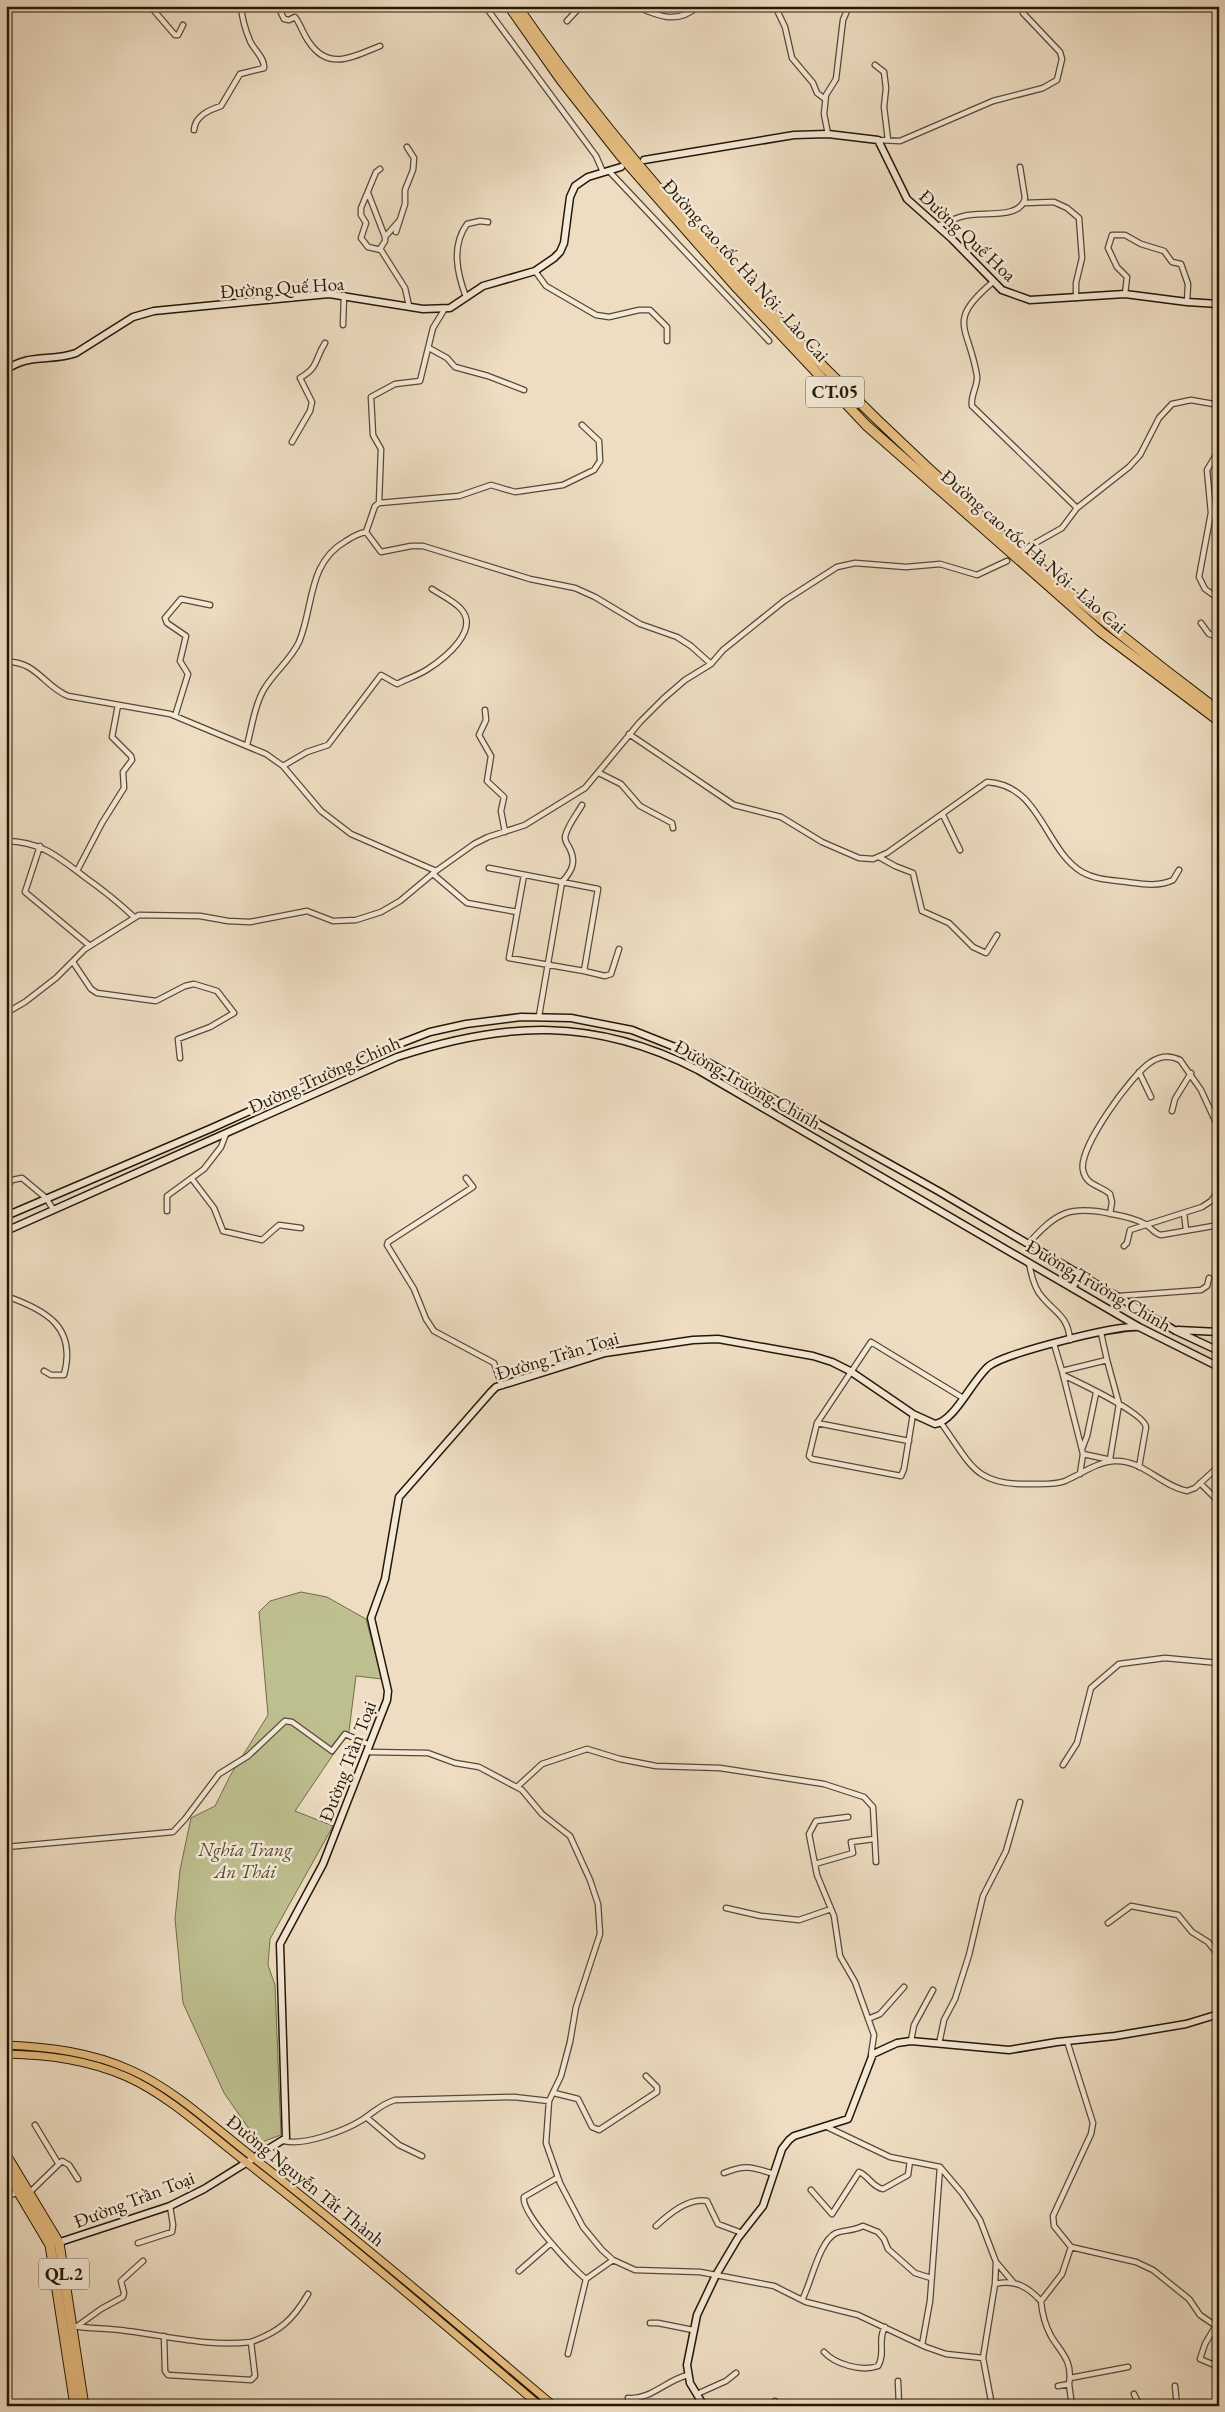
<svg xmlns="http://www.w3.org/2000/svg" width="1225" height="2412" viewBox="0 0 1225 2412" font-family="'EB Garamond',serif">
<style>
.green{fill:#bebf8f;stroke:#726b4a}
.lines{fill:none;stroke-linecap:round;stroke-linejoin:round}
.street-casing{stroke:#574834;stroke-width:7}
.secondary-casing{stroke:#251705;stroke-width:9}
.primary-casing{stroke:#251705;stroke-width:9}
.highway-casing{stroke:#251705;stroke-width:11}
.street{stroke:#f4e9d7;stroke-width:4.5}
.secondary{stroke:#f4e9d7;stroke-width:6}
.primary{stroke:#e7be81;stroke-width:7}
.highway{stroke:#e7be81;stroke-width:9}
.labels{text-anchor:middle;stroke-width:5;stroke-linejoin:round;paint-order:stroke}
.shield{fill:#f4e9d7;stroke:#635644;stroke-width:1}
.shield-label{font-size:18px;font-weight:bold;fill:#251705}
.street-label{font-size:19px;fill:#251705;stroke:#f4e9d7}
.park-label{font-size:19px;font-style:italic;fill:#53492e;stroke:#f4e9d7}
</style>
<rect width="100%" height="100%" fill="#eeddc2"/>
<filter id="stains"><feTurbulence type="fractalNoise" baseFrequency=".004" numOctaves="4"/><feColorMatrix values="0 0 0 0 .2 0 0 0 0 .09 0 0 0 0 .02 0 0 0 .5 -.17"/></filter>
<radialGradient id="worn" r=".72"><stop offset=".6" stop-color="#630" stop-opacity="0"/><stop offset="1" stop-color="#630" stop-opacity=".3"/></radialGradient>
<path class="green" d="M301,1592L327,1597L366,1619L382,1679L356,1676L349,1731L295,1811L333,1826L270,1939L268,1965L275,1985L281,2135L259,2143L224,2093L183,2003L175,1919L180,1870L191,1818L215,1806L230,1776L268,1715L259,1612L270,1601Z"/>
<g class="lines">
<g class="street-casing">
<path id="street" d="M150,6L175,35H178L183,25
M278,6L284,19L289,20L295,17C301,25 303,34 309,42C329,72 354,56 380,46
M485,6L596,156L603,172
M635,6C658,16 678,25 698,6
M775,6L785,27L792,58L813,83L817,93L825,99
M567,21L581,6
M875,65L884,72L886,88L884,107L888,140
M194,130C195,116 209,110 221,106L240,74L264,68C265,58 254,50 250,41C245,29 242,19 241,6
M828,134L824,114L826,95L836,79L843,20L849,6
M878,140L900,141L993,101L1043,88L1057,80L1062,59L1060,52L1023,13L1024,6
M380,169L376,172L361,208V215L366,223L361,238L368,247L381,250L405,288L409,306
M609,171L769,341
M368,193L385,237V241L380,249
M1024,203L1054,202L1067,208L1079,218L1082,258L1076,283V298
M938,226C947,222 955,218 964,216C980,211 1021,220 1025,198L1020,167
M396,232L405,204V190L413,170L414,158L407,147
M385,237L399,221
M535,271L546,286L596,315L609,317L639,310H650L667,327V341
M993,282C945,322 969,326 977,376C978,386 970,396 972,406L1077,508
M1125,294L1127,277L1117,267L1108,248L1112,235H1125L1141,244L1164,251L1172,262L1181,264L1188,284L1187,302
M466,297C457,273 451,246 467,224L480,221L488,222
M343,325L344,295
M429,348L447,358L455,367L488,376L524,390
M292,442L310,411L312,402L300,378C320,366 314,360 325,343
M1219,450L1207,470L1211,513L1199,577L1205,589L1219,599
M379,503L381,449L373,435L371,397L395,384L420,381L433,328L444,310
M1211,513L1219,514
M366,532L381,552L411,546H423L530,579L575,588L595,597L640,624L677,637L691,646L711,664
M1023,550L1062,528L1077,508L1129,467L1140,455L1159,418L1172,404L1191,400L1219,405
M1201,623L1209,634L1219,637
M6,662C35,660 45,687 68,696L170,714L266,754L283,766L321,811L351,834L436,871
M485,710L486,720L479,735L491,756L487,781L504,797L501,811L505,832
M175,716L188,674L180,661L186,636L167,623L165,618L181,599L210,605
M629,734L734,805L781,817L822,842L859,858L873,859L887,853L987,782C1041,785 1044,849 1082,872C1096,880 1112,880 1127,882C1142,884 1159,887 1173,880L1179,870
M247,745C252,727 254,707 263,691C273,673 290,661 299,642C314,607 307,563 346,541C352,537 359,533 366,532L375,506L379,503L459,496L491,485L515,492L563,485L594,470L600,461L599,441L582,425
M283,766L307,752L328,745L381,675L397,684C407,679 419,675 428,669C445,658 480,630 461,609C454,601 441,595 432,589
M599,773L621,784L640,806L672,823L673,828
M943,815L960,850
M6,841C43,842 58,857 86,878C103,890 118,902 134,917
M40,846L25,892L90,946
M879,857L895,866L913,873L922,911L949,923L973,947L986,953L997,935
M489,868L598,889L584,971L509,958L524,875
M77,871L102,823L124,788L123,772L132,760L131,756L112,737L118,705
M433,874L467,903L517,912
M73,962L91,989L97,993L156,1001L185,986L194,984L217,991L234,1013L210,1027L178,1039L180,1058
M584,971L605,976L611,974L619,949
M6,1013L25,1002L56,978L85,949L139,915L200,916L228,921L250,922L307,911L333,921L356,920L381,912L400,901L436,871L474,844L488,837L525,825L585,788L640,722L663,699L685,680L711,664L723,650L784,601L837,567L855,563L906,567L940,564L977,575L1007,561
M539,1016L562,882C572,871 577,862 569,847C567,844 565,841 565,837C567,826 577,814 582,805
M1139,1072L1151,1097
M1172,1111L1175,1099L1191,1073
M466,1178L473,1187L388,1242L387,1245L414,1289L426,1319L434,1331L494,1363L502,1386
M192,1179L214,1208L223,1231L262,1240L279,1225L301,1228
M6,1189L12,1180L22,1178L46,1198L53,1209
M167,1211V1196L204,1169L221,1147L226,1134
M1184,1213L1186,1230
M1110,1214L1112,1202L1110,1194C1100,1185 1086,1186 1083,1170C1078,1148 1132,1074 1151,1062C1160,1056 1170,1055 1180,1060L1201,1090L1219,1129
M1028,1244C1056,1212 1070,1205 1112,1214C1123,1216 1136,1219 1145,1224C1151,1227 1153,1233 1161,1235L1219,1225
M1124,1246L1127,1243L1130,1230L1202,1207L1211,1201L1219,1190
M1029,1262C1031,1275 1034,1289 1043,1298C1057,1314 1068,1317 1070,1340
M6,1296C46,1310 77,1327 64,1375H51L44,1371
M1119,1296L1201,1290L1207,1286L1209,1278
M1054,1344L1062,1371L1107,1360L1101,1333
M1107,1360L1119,1404L1110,1459
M1062,1371L1083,1454L1080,1474
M1063,1375C1078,1382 1144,1413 1146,1427L1139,1467
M913,1414L904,1469L901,1476L812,1459L809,1456L817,1423L871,1342L963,1398
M817,1423L909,1441
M941,1423C971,1464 974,1486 1031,1484C1042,1484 1055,1485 1065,1481C1081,1474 1097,1462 1114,1461C1142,1459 1161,1486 1187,1491L1195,1488L1219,1466
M1082,1449L1087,1436L1096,1393
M1083,1454L1111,1460
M1200,1483L1219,1502
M368,1752L428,1753L455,1763L479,1767L522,1790L542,1814L570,1836L590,1880L598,1904L600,1934L576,2007L570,2042L561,2076L549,2101L546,2143L560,2183L583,2227L602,2250L613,2260L635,2270L700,2272L774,2286L806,2302L858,2315L926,2347L946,2354L983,2358
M1063,1765L1077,1743L1091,1688L1119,1664L1165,1658L1219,1663
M517,1787L542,1764L587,1749L620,1759L656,1766L720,1768L824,1784L864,1797L873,1807L876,1862
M848,1817L816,1821L809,1834L817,1875L834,1916L840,1956L855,1982L874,2035L871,2055
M6,1847L173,1832L185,1819L219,1774L248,1756L285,1721L292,1722L332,1751L345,1734L370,1745
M815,1864L853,1853L851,1842L874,1839
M726,1908L761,1916L799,1920L831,1909
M1108,1923L1131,1906L1178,1915L1192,1932L1208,1942L1219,1956
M868,2019L880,2014L904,1987
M911,2041L914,2025L933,1990
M939,2044L944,2020L955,1999L969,1955L983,1896L1006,1851L1020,1802
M554,2093L578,2099L592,2127L599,2130L657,2092V2087L646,2076
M366,2117L399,2145L422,2156
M35,2125L58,2163
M825,2126L890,2157L940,2167L962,2193L980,2220L996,2262L995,2284L983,2358L992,2406
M284,2141C304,2146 344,2131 362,2120C373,2113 381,2104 395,2100L514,2097L549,2101
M724,2173C746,2164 752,2167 774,2174
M557,2178L524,2197C520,2212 573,2269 586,2279L613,2260
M811,2190L832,2214L859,2172C869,2176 872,2187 883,2189L908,2175L910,2161
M29,2193L62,2161L69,2165L78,2179
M6,2197L19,2192
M656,2226C669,2214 689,2197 707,2201L718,2224L742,2233
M138,2243L172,2232L173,2225L170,2206
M1071,2247L1136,2262L1153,2270L1189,2299L1200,2315L1219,2328
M996,2262L1013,2282
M519,2271L551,2243
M995,2284C1015,2279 1028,2287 1041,2301L1062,2274L1071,2247L1054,2226L1053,2216L1091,2134L1093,2123L1067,2041
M802,2300C811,2284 819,2241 836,2233C844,2230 853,2231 863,2226L878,2232L884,2239L888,2249L915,2273L931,2278
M1041,2301C1042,2313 1045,2325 1051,2336C1061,2353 1073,2360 1069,2384L1058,2386
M650,2323H658L693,2330
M73,2326C91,2329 109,2328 127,2331C169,2336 208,2347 251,2342L255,2376L251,2380L168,2375L165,2371L164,2336
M76,2327L101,2309L123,2297L124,2293L121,2281L143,2261
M1215,2327L1205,2344L1200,2359L1219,2367
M251,2342C279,2332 293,2320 308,2294
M922,2345L930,2301L940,2167
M824,2352C835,2364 861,2372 878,2366C886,2353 877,2340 885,2327
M568,2354L586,2279
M1070,2378L1128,2367
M898,2381L899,2406
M1069,2384L1072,2406
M1175,2386L1177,2406
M697,2394L726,2381L736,2373
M1134,2394L1140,2406
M628,2398C651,2400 666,2380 688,2375
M775,2401V2406
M889,2406L899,2403"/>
</g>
<g class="secondary-casing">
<path id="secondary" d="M644,160L794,135L828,134L878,140L907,199L952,239L1002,290L1030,300L1125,294L1187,302L1219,304
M6,370C28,353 52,362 76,353L133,317L154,311L329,294L423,309L450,308L483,286L535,271L554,258L560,252L564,243L570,197L575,186L588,177L621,167
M6,1216L212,1128L394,1046L430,1032L466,1024L521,1017L571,1018L632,1030L695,1055L940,1192L1176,1331L1219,1351
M6,1231L397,1057C505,1021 594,1017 698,1070L1139,1327L1219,1367
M1072,1288L1081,1274
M1178,1330L1219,1332
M57,2243L170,2206L204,2189L286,2138L280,1944L323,1864L387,1700L388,1691L371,1618L385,1579L399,1497L491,1392L496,1387L605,1353L693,1340L718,1339L813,1356L832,1362L850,1371L913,1414L935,1424C954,1422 973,1379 989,1366C1006,1353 1117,1325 1139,1327
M704,2406L690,2383L687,2365L697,2315L716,2275L738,2238L763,2206L782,2149L789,2140L794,2136L848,2119L873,2054L897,2043L911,2041L1009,2050L1057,2042L1115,2036L1186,2024L1219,2014"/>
</g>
<g class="primary-casing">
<path id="primary" d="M6,2045C50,2047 91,2052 131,2070C176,2090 215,2128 254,2158C356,2238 455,2322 554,2406
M6,2054C49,2055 88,2060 127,2077C171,2097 209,2134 247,2163C347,2241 443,2324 540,2406"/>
</g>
<g class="highway-casing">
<path id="highway" d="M509,6L561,80L620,155L737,288L866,425L1101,632L1219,721
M517,6C595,119 685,223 780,322C918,466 1059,591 1219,711
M6,2155L59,2243L84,2406
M6,2171L50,2245L75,2406"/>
</g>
<use href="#street" class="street"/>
<use href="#secondary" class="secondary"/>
<use href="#primary" class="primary"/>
<use href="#highway" class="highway"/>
</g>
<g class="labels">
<g class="shield">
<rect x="806" y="376.5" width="58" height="31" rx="4"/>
<rect x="39" y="2258.5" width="50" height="31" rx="4"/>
</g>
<g class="shield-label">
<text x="835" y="398">CT.05</text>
<text x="64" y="2280">QL.2</text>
</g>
<g class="street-label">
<text transform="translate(968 235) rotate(43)" y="7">Đường Quế Hoa</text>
<text transform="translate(746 270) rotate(48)" y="7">Đường cao tốc Hà Nội - Lào Cai</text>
<text transform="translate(282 287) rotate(-4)" y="7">Đường Quế Hoa</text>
<text transform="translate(1034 551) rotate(41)" y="7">Đường cao tốc Hà Nội - Lào Cai</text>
<text transform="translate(324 1074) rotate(-24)" y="7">Đường Trường Chinh</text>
<text transform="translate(748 1084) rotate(29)" y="7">Đường Trường Chinh</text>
<text transform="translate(1099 1285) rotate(30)" y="7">Đường Trường Chinh</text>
<text transform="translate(557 1355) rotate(-17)" y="7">Đường Trần Toại</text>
<text transform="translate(347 1761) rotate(-69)" y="7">Đường Trần Toại</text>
<text transform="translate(306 2180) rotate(39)" y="7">Đường Nguyễn Tất Thành</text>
<text transform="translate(134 2199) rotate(-21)" y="7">Đường Trần Toại</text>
</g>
<g class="park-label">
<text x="245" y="1856">Nghĩa Trang<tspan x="245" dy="22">An Thái</tspan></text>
</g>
</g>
<rect width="1225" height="2412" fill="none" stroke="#eeddc2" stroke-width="25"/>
<rect x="8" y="8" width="1210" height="2397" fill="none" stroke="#251705" stroke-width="2.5"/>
<rect x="12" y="12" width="1200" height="2387" fill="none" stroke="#251705"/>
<rect width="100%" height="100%" filter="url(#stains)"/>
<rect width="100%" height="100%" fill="url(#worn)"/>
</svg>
